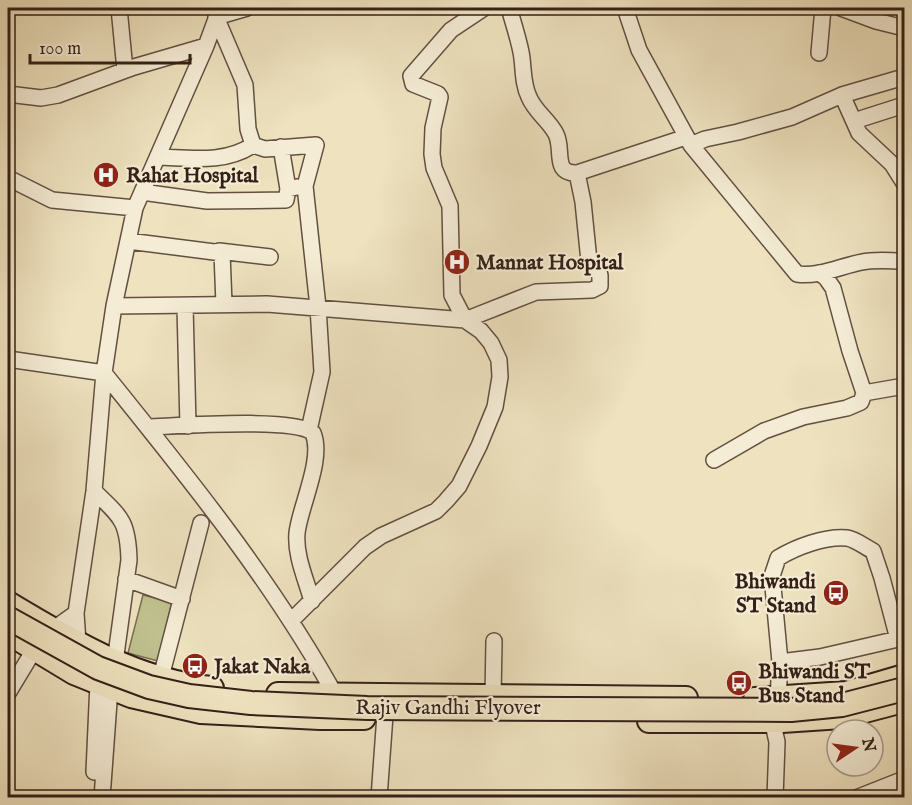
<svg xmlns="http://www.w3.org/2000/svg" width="912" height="805" viewBox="0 0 912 805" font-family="'IM FELL English',serif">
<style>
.green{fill:#bfc18e;stroke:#7a7053;stroke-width:1.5}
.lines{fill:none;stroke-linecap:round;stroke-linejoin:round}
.minor-casing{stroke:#635042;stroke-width:18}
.highway-casing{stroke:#352018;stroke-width:26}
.minor{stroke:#f4ecd5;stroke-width:15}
.highway{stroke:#eee2bf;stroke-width:22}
.highway-bridge-casing{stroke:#352018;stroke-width:26;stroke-linecap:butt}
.highway-bridge{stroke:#eee2bf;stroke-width:22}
.labels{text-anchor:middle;stroke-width:4.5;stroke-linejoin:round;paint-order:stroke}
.poi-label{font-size:21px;font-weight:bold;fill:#352018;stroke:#f4ecd5;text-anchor:start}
.street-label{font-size:21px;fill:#352018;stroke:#f4ecd5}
</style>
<rect width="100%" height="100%" fill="#eee2bf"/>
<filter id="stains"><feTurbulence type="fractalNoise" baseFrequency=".00333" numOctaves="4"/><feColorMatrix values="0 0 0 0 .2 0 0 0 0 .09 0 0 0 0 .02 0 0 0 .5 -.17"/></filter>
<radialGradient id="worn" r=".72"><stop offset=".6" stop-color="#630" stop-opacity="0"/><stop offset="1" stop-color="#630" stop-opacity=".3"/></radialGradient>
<path class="green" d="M143,595L172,602L158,661L128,653Z"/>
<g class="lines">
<g class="minor-casing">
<path id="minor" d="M119,8L125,70
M247,8L216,17L245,85L248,129L253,145L265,149L316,145L305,186L318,307L322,372L309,430
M509,8C513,22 518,37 521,52C524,67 522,83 529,97C535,112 549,120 556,134C564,150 552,174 577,173L686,137
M625,8L639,50L691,145L797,274C819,277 841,266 862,262C875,259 891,261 904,261
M841,8L876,21L904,28
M819,53L823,8
M8,94L41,98L58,95L134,67L206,46
M842,95L859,133L892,164L904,183
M854,121L904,105
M691,145L705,139L738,132L792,117L842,95L904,77
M281,147L288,189L297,187
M158,157C191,158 224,164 253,145
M8,178L52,200L135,208
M142,192L207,201L286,200L288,189
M128,241L222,253L224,304
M219,251L270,257
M114,306L267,304L465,320L536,292L592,290L600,286V275L589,261L583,202L577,173
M185,306L188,426
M8,359L104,373C188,477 274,583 338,700
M864,393L904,386
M148,427C177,426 295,417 313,433C324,459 300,506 297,533C295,556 306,579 312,601
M714,460L764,431L803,417L847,408L861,402L864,393L850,351L833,288L826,278L819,273
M94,491C121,517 128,521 129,560L115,662L110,688L102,798
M126,579L182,599
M291,621L365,547L381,536L436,511L446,501L459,486L479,446L495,407L500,377L499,360L491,343L481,331L465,320L452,295L450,206L434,168L432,154L433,128L440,97L438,94L413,84L411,76L451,30L484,8
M75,648L78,643L76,613L94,491L104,373L114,306L135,208L206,46L220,8
M161,677L201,523
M8,693L34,650L52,630L76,613
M493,696L494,641
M778,699L780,662L772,576L778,558C796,547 825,536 847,538C855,539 865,547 873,551L882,578L898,639L820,657L780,662
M771,715L777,742L775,798
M94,772L98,683L101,677
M379,798L386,701
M856,798L904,779"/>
</g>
<g class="highway-casing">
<path id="highway" d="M8,603C71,641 138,681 212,688
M8,633L74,673L131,696L201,712L320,718H364
M278,694L686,698
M755,699L846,693L904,676
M649,721H782L842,717L895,703"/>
</g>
<use href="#minor" class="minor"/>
<use href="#highway" class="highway"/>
<g class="highway-bridge-casing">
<path id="highway-bridge" d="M8,618L98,668L149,687L189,696L251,703L367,708L791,710L842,705L904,689"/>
</g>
<use href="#highway-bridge" class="highway-bridge"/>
</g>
<defs>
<g id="hospital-disc" transform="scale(1.35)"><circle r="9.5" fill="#8f2418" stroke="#f4ecd5"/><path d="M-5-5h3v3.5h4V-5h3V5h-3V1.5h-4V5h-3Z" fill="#fff"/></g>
<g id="bus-disc" transform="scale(1.35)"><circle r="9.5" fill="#8f2418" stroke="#f4ecd5"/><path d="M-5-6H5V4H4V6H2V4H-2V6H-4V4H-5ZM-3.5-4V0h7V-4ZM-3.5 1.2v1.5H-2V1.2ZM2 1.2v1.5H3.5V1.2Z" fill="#fff"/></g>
</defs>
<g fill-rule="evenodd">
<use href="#hospital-disc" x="106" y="175"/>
<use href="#hospital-disc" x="457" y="262"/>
<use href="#bus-disc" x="836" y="593"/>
<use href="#bus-disc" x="195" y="666"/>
<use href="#bus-disc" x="739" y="683"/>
</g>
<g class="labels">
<g class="poi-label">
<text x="126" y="182">Rahat Hospital</text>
<text x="476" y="269">Mannat Hospital</text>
<text x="816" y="588" text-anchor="end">Bhiwandi<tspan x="816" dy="24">ST Stand</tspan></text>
<text x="214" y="673">Jakat Naka</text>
<text x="758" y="678">Bhiwandi ST<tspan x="758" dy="24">Bus Stand</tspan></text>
</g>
<g class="street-label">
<text x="448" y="714">Rajiv Gandhi Flyover</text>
</g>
</g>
<rect width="912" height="805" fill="none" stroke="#eee2bf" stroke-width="30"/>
<rect x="9" y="9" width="894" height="787" fill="none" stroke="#352018" stroke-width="3"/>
<rect x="15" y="15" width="882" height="775" fill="none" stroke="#352018" stroke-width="1.5"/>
<g transform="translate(855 748) rotate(77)"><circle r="28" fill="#f4ecd5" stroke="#a89a89" stroke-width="1.5"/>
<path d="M0-4.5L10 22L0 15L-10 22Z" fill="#8f2418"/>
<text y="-9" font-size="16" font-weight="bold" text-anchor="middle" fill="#352018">N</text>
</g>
<path d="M30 54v9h160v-9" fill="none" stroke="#352018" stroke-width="3"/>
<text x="39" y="54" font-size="18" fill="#352018" stroke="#f4ecd5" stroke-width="4.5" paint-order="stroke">100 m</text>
<rect width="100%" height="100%" filter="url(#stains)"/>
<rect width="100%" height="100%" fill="url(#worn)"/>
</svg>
